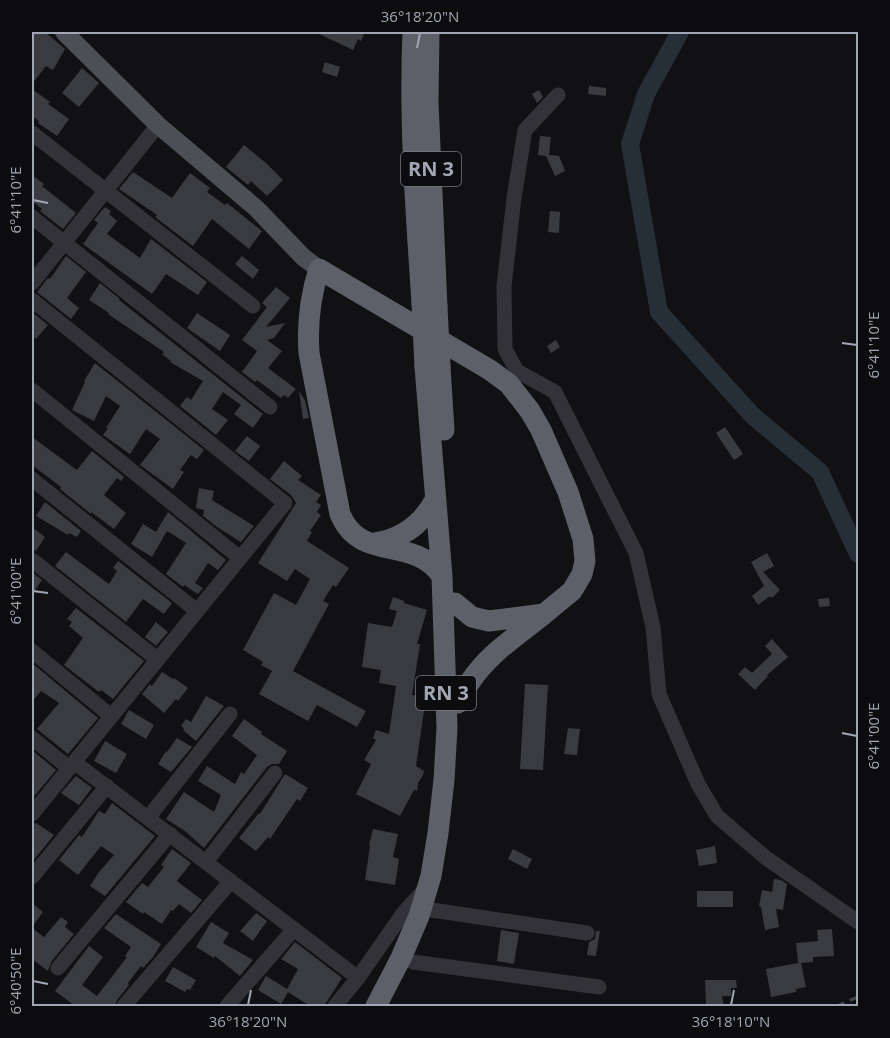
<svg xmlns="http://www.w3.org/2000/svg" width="890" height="1038" viewBox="0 0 890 1038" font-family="'Open Sans',sans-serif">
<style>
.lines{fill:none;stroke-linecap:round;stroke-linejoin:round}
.river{stroke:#262f37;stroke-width:18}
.building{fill:#3a3b41}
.minor{stroke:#323238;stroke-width:15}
.major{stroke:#4d4f57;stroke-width:18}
.highway{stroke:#5d6069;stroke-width:21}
.rail{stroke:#44464d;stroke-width:3;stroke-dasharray:8 6;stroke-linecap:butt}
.highway-bridge{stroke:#5d6069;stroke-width:21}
.ticks{fill:none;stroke:#a1a6b5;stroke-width:2}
.labels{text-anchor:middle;stroke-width:4.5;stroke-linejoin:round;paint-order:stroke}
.shield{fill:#0c0c0e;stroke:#747883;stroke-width:1.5}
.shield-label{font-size:20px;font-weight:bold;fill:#a1a6b5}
.neatline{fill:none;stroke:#a1a6b5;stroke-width:2}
.ticks-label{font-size:15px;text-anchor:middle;fill:#a1a6b5}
</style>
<rect width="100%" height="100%" fill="#111113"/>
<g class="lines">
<path class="river" d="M680,32L646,94L630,144L659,312L753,416L820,472L858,554"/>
</g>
<path class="building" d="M32,32H45L65,49L53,70L46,66L32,84Z
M315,32H365L361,41L358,39L353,50Z
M325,62L340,67L337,77L322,72Z
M82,68L99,83L79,107L62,93Z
M589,86L606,88V96L588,94Z
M32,89L50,102L48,104L69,119L57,136L38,123L39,121L32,116Z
M539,90L543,97L537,103L532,94Z
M540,136L551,137L549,155L559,156L565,171L555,176L546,156L538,155Z
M244,145L266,163L283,180L267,196L251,181L248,185L226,167Z
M133,172L172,198L190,173L210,188L207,192L225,205L227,203L262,231L249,249L212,219L193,246L155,217L157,215L119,189Z
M32,175L44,184L42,186L76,213L63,229L40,211L42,209L32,201Z
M105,207L111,211L109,214L117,221L107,234L140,258L151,239L207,282L198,295L166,274L152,294L83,244L98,223L94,220Z
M550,211L560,212L559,233L548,232Z
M66,256L86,272L67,298L79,308L71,319L37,292L48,278L50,279Z
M242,256L259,270L253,279L235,264Z
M100,283L120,299L119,300L263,414L253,428L234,414L241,405L223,392L212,409L228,420L216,435L180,406L187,397L191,400L203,381L170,362L171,361L162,354L164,352L108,314L109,313L89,300Z
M276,287L290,298L266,327L285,323L274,338L267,340L282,351L268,368L296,389L288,398L284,395L281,398L257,380L255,382L242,372L257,351L242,340L267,307L262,303Z
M32,312L48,325L36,339L32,335Z
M197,313L230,335L220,351L187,328Z
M556,340L560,347L551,353L547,346Z
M95,363L204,450L197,459L191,455L180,470L184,472L173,489L140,465L160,439L146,429L130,454L103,435L108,428H106L120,406L106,396L94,421L72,410L85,382L84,381Z
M299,391L305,400L309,418L303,419Z
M725,427L743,454L734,460L716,433Z
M247,436L260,446L249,461L235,451Z
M32,437L77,470L92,451L124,477L121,481L117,478L104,495L126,513L114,529L91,512V514L60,489L61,487L32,465Z
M284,461L302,476L298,480L321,495L316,502L321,505L317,512L321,515L310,531L312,532L307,541L349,568L336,587L333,585L323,601L329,604L293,671L366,711L357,727L317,705L308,721L259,694L272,671L261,665L263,662L243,650L274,593L296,605L310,579L295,569L287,581L258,563L296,503L291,495L270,479Z
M199,488L214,491L212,500L254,526L241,542L217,527L203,516L204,510L196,508Z
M45,502L81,531L77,537L69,533L68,535L36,516Z
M168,512L226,560L218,570L208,563L195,583L203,588L198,594L184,585L183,587L166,574L186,543L167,531L152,557L131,544L143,524L156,532Z
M32,527L45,537L36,551L32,550Z
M66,552L109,584L117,571L113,568L118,561L172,603L164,614L143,599L126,622L55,566Z
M767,553L774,566L763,572L780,590L772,598L770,596L758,605L752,596L764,586L751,562Z
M32,572L42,580L32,595Z
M393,597L404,601V603L427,610L417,644H420L412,695L426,697L416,766L424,771L423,775L418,783L417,791L414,790L400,816L356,794L371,764L364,760L376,740L373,738L376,730L389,734L396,686L379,683L381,670L362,667L368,623L392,627L397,611L389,609Z
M829,598L830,606L819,607L818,599Z
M76,608L144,661L113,699L101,690L99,692L64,665L83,638L69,626L72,622L67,619Z
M156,622L168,632L156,646L145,637Z
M772,639L788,657L767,675L768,676L755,690L738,674L745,667L752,673L772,654L765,646Z
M32,663L98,718L68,754L37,729L59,703L41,691L32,702Z
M162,672L173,679L174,678L188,688L178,701L176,699L164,713L142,694L150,684L152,686Z
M525,684L548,685L543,770L520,769Z
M206,696L224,706L196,741L183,730L184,728L181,726L186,719L191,722Z
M129,710L154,725L146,739L121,724Z
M244,719L262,732L261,734L287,751L279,764H272L267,767L204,848L185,831L166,819L184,792L214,812L221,795L198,781L207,766L235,784L241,772L244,774L257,755L232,736Z
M568,728L580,729L577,755L564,754Z
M177,738L192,747L171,772L158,764L166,751L167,752Z
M105,741L127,754L116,773L94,761Z
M32,750L56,770L32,799Z
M285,774L308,788L300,801L297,799L270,839L268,837L256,851L239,838L259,813L260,814Z
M76,776L92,788L79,805L61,793Z
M112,803L155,836L105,896L90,886L99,872L114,855L101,846L78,875L59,860L79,835L82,837L99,811L105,814Z
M36,823L54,835L32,862V824Z
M373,829L398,834L393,857L399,859L395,885L365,880L370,846L369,845Z
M715,846L717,863L699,866L696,850Z
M172,849L191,863L177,881L202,900L191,913L179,904L173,911L171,910L162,924L144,912L143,914L126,902L142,883L148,887L164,867L161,865Z
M513,849L532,859L527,869L508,859Z
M774,879L781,880L787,884L783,910L776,909L779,927L765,930L761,907L759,906L762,890L772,892Z
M697,891H733V907H697Z
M32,903L43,912L32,927Z
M256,913L267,921L253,941L240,931Z
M116,914L161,944L153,957L143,968L141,966L128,983L129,985L117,1000L115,1006H75L55,991L89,946L103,957L82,985L97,996L127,957L125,956L131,947L104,928Z
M61,917L68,922L65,927L74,934L51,962L48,971L32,959V928L44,937Z
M211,922L229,933L223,943L253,960L240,976L215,956L214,958L196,947Z
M832,929L834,956L813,957V962L801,963L806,987L796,989V992L771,997L766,969L798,963L796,943L818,941L817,930Z
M501,930L519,933L514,964L497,961Z
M596,931H600L596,956L587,955L589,942L595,939Z
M295,942L342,978L324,1006H310L288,992L281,1004L258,990L266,976L287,989L298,969L281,959Z
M173,967L196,980L190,990L187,989L185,992L165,981Z
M705,980H736L737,988H731V996H722L724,1006H706Z"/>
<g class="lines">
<path class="minor" d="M558,95L525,130L514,198L504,286L505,349L517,371L555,392L636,553L653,627L659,694L698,784L717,816L766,858L858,922
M32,133L253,306
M32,217L270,407
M32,283L158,125
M32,300L285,503L32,814
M32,390L240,558
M32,479L197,611
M32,560L157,659
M32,651L111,716
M32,738L69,768
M74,762L358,978
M148,818L230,714
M206,862L275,773
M32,877L107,786
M432,910L587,933
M413,962L599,987
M58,968L170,834
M124,1006L231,881
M227,1006L294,929
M335,1006L358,978L404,912L426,888"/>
<path class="major" d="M64,32L158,125L257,209L303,257L319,269"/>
<path class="highway" d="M413,32C409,122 416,212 422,303
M429,32L428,102L437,307
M440,367L444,430
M375,543C402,539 422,524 435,500
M442,576C413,534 361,564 340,514L309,353C307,324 310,297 319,269L490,370L509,384L530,411L541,430L568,492L583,539L585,561L582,574L572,591L544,614
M455,603L472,617L489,621L544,614C518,635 488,654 470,682C465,689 462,696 458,703
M376,1006L401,958L419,916L431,876L438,833L444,780L447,728L442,576L425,367"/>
<path class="rail" d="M837,1006L858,997"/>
<path class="highway-bridge" d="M422,303L425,367
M437,307L440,367"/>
</g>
<path class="ticks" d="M417,48L420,33M33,200L48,203M842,343L857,345M33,591L48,593M842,733L857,736M33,981L48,984M248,1005L251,990M731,1005L734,990"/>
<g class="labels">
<g class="shield">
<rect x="401" y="152" width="60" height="34" rx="4.5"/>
<rect x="416" y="676" width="60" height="34" rx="4.5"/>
</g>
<g class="shield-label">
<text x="431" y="176">RN 3</text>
<text x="446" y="700">RN 3</text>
</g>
</g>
<rect width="890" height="1038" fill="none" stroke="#0c0c0e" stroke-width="66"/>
<rect x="33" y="33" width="824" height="972" class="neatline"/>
<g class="ticks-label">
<text x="420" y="22">36°18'20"N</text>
<text transform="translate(16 200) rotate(-90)" y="5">6°41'10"E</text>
<text transform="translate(874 345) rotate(-90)" y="5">6°41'10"E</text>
<text transform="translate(16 591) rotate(-90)" y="5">6°41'00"E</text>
<text transform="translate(874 736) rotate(-90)" y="5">6°41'00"E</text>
<text transform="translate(16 981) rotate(-90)" y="5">6°40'50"E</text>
<text x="248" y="1027">36°18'20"N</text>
<text x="731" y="1027">36°18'10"N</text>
</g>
</svg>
